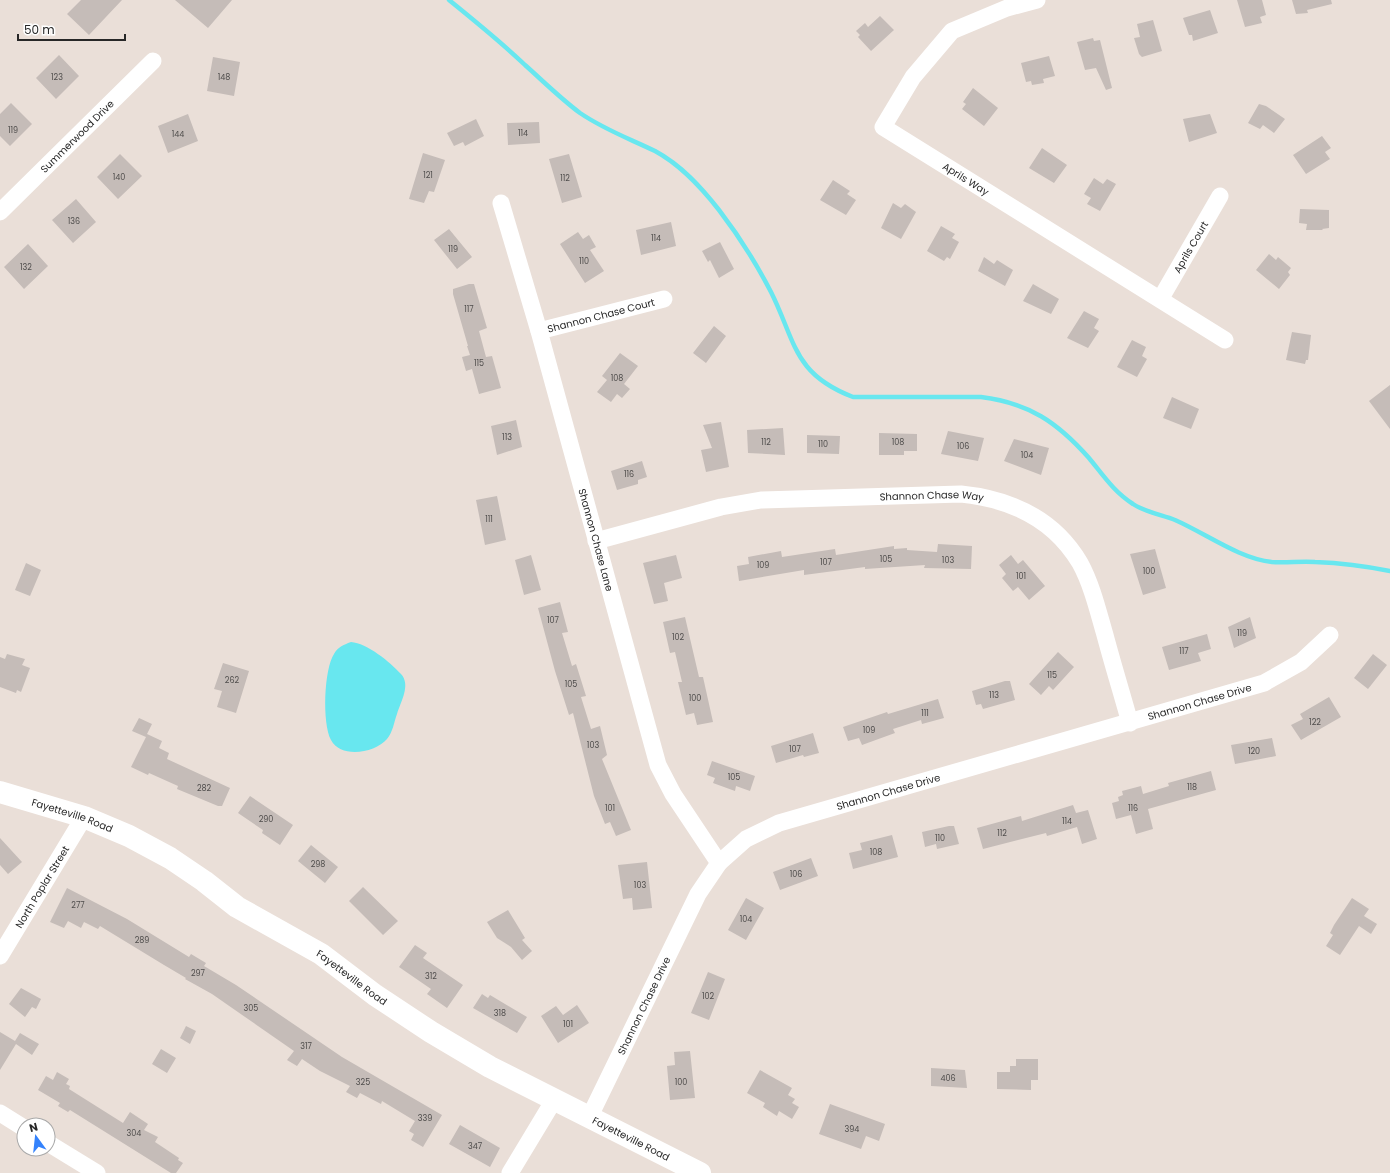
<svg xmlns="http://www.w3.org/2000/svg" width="1390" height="1173" viewBox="0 0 1390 1173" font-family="Poppins,sans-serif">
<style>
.water{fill:#68e7ef}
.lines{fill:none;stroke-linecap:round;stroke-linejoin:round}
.stream{stroke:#68e7ef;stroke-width:4.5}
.building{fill:#c5bcb8}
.street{stroke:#fff;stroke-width:17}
.secondary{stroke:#fff;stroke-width:22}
.labels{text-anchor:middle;stroke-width:3.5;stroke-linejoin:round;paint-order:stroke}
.number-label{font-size:8px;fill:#4e4c4b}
.street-label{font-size:10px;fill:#272727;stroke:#fff}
</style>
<rect width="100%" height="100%" fill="#eadfd8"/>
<path class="water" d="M351,642C367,643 390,662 401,674C411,685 401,701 397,714C394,722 393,732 387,739C375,753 341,759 331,740C322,723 324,669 334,654C338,647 343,645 351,642Z"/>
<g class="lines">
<path class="stream" d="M449,0C475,21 501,42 525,65C543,81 560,98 580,113C605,130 628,138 655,151C681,165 701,187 719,210C739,236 756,263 771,292C796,342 793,374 853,397H981C1029,403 1057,422 1089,458C1103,475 1114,492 1133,504C1145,512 1162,515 1175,520C1205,533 1240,559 1272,562C1286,563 1301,561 1315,562C1340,563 1365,566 1390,571"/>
</g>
<path class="building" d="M81,0H122L89,35L67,14Z
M175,0H232L208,28Z
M1237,0H1262L1266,15L1260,17L1262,23L1245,27Z
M1292,0H1331L1332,4L1307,10L1308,13L1296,14Z
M1210,10L1218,33L1193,41L1192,35H1189L1183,18Z
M880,16L894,30L871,51L858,37L860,35L856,31L865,23L868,27Z
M1153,20L1162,51L1142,57L1139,54L1134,38L1140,37L1137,24Z
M1093,38L1094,41L1100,40L1112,88L1106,90L1096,68L1085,70L1077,42Z
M59,55L79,76L56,99L36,78Z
M1049,56L1055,76L1043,79L1044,83L1032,85L1031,81L1026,82L1021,63Z
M213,57L240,62L234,96L207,91Z
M973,88L998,108L984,126L962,109L966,104L963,102Z
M11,103L32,124L10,146L0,136V114Z
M1259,104L1266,106L1285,119L1274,133L1263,125L1260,129L1248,123Z
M188,114L198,141L168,153L158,126Z
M1210,114L1217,133L1189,142L1183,119Z
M476,119L484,136L465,146L463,142L454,146L447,133Z
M539,122L540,143L508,145L507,123Z
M1322,136L1331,148L1325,152L1330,159L1306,174L1293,155Z
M1042,148L1067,165L1054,183L1029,168Z
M423,153L445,160L434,192L429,191L424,203L409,199Z
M120,154L142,176L118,199L97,177Z
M569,154L582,197L562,203L549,159Z
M1094,178L1103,184L1107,179L1116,184L1100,211L1087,204L1091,198L1084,194Z
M833,180L850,191L847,194L856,200L846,215L820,200Z
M76,199L96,222L73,243L52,220Z
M893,203L901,208L905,204L916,212L901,239L881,228Z
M1300,209L1329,210V228L1322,229L1323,230H1306L1307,224L1299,223Z
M671,222L676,246L641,255L636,230Z
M941,226L955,234L952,238L959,242L950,259L947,257L944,261L927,251Z
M449,229L472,257L457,269L434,240Z
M578,232L583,239L589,235L596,247L590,250L604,271L585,283L560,244Z
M720,242L734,269L719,278L710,260L708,262L702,251Z
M28,244L48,266L24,289L4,267Z
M1269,254L1276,260L1278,257L1291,268L1288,272L1290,275L1279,289L1256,270Z
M984,257L994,264L997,260L1013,270L1005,286L978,271Z
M469,284H474L487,328L479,331L486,357L492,356L501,388L479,394L472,369L466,371L462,357L470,355L467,346H468L453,294V289Z
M1033,284L1059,299L1051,314L1023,301Z
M1084,311L1099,319L1094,328L1099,331L1088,348L1067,338Z
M714,326L726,336L706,363L693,353Z
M1292,332L1311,335L1308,360H1306L1305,364L1286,360Z
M1132,340L1146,347L1142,356L1147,359L1137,377L1117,367Z
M620,353L638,366L624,384L630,389L622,398L617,394L611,402L597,392L607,380L602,376Z
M1390,385V429L1369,401Z
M1172,397L1199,409L1191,429L1163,418Z
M516,420L522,447L497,455L491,426Z
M721,422L729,467L706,472L701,450L712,448L703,425Z
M783,428L785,455L748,453L747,430Z
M948,431L984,438L978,461L941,454Z
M879,433L917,434V451H904V455H879Z
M807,435L840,436L839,454L807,453Z
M1014,439L1049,448L1041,475L1004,461Z
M642,461L647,477L638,480V484L617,490L611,471Z
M497,496L506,540L485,545L476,500Z
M938,544L972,546L971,569L924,568L925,565L865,569V567L804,575V570L739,581L737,566L749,564L748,557L781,551L782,557L835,549L836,555L894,546V549L907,548V550L937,552Z
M1155,549L1166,588L1143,595L1130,554Z
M531,555L541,590L524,595L515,560Z
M676,555L682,578L664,583L668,601L654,604L643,563Z
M1011,555L1018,564L1023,560L1045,586L1029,600L1018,587L1013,591L1002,578L1006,574L999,565Z
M26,563L41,570L30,596L15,590Z
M560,602L568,632L562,633L572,666L576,664L586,696L581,697L591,729L600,726L607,755L602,759L631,830L616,836L610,822L605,824L594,796L573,713L569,715L555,671L538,608Z
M685,617L699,677H703L713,722L697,725L694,713L686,715L678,682H682L675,652L670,653L663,622Z
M1250,617L1256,638L1234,648L1228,627Z
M1207,634L1211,649L1198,653L1201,661L1169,670L1162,647Z
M1058,652L1074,667L1053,690L1049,686L1041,695L1029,684Z
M7,654L25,659L22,665L30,668L21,692L17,690L16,693L0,687V657L5,659Z
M1373,654L1387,665L1368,689L1354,678Z
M223,663L249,671L236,713L217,707L222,691L214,689Z
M1005,681H1010L1015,700L983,709L981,704L976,705L972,691Z
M1329,697L1341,717L1301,740L1291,725L1303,719L1300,714Z
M938,699L944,718L922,724L921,720L893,729L895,733L862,745L859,738L848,741L843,727L887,712L888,714Z
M139,718L152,724L147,734L162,741L159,748L169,753L167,759L230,788L222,806H218L177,789L178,786L149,773L148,775L131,767L146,737L132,731Z
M813,733L819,753L804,757L803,755L776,763L771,746Z
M1272,738L1276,756L1235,764L1231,745Z
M712,761L755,776L750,791L736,786L735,791L713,783L715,778L707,775Z
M1211,771L1216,790L1148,809L1153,829L1136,834L1131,815L1116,819L1112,803L1119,801L1118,797L1123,795L1122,791L1141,786L1143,794L1169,786L1168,783Z
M250,796L293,825L280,845L262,833L263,830L238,813Z
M1073,805L1076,813L1088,810L1097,839L1082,844L1077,827L1047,836L1046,833L983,849L977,828L1021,816L1022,821Z
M949,826H954L959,844L937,849L936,844L925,847L922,832Z
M892,835L898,857L853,869L849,853L862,850L860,843Z
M0,838L22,862L8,874L0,865Z
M311,845L338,867L325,883L298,861Z
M811,858L818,876L780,890L773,872Z
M647,862L652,908L633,910L632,898L623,899L618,865Z
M363,887L398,921L383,935L349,901Z
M67,888L127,919L189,957L191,954L206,963L204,966L236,985L342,1057L442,1115L423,1147L411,1140L414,1134L409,1131L415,1121L382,1101L381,1104L360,1093L357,1098L346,1092L350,1086L320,1071L302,1059L297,1066L287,1060L294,1051L212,994L185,979L186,978L164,965L100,926L98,929L84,922L81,928L68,921L64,928L50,922Z
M746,898L764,908L746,940L728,930Z
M1352,898L1369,909L1364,916L1377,924L1371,934L1359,926L1340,955L1326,946L1333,935L1330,933L1334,925Z
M508,910L525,938L522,940L532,951L522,960L511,947L497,938L487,922Z
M415,945L427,953L423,958L463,985L447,1008L427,994L431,989L399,967Z
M708,972L725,979L709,1020L691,1013Z
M21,988L41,999L36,1009L32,1007L25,1017L9,1004Z
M482,994L488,998L490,995L527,1017L517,1033L473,1008Z
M577,1005L589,1023L558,1043L541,1016L556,1006L563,1015Z
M186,1026L196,1031L190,1044L180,1038Z
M0,1032L15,1041L20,1033L39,1044L32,1055L16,1044L0,1070Z
M161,1049L176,1058L167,1073L152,1064Z
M690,1051L695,1098L670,1100L667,1066L675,1065L674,1052Z
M1016,1059H1038V1080H1031V1090L997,1089V1072H1010V1066H1016Z
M931,1068L965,1070L967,1088L931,1086Z
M760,1070L792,1088L788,1095L795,1099L792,1103L799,1107L792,1119L779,1111L777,1116L763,1107L765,1103L747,1093Z
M57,1072L69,1079L66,1084L70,1086L69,1089L123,1123L130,1112L148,1124L144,1130L158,1137L155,1142L179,1158L178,1160L183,1163L176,1173H171L70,1110L68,1112L58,1106L60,1103L38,1090L46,1076L53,1080Z
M830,1104L885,1124L879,1141L866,1136L861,1149L819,1134Z
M460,1125L500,1148L490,1167L449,1144Z"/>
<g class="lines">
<g class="street">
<path id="s1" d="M1037,0L1007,8L952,31L913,77L883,127L1225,340"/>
<path id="s2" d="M501,203L539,331L658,765L673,794L719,863"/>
<path id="s3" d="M0,212L153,61"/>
<path id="s4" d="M1161,298L1220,196"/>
<path id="s5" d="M539,331L664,299"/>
<path id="s6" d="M596,541L721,507L761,500L961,494C1010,499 1054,519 1080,563C1092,585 1098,611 1105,635C1113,665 1122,694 1130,723"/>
<path id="s7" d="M0,956L84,817"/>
<path d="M0,1113L24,1128"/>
<path id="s8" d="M589,1118L698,894L719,863L746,839L779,823L1264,683L1301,662L1330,635"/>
<path d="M48,1143L97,1173"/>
<path d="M510,1173L554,1100"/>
</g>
<path class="secondary" id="s9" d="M0,792L84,817L129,836L170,858L204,881L237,907L321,954L375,995L431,1032L490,1067L700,1173"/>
</g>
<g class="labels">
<g class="number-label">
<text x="57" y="80">123</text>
<text x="224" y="80">148</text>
<text x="13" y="133">119</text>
<text x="523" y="136">114</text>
<text x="178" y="137">144</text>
<text x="428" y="178">121</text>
<text x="119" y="180">140</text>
<text x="565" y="181">112</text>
<text x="74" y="224">136</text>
<text x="656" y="241">114</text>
<text x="453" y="252">119</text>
<text x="584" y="264">110</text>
<text x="26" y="270">132</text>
<text x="469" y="312">117</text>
<text x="479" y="366">115</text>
<text x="617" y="381">108</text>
<text x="507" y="440">113</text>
<text x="766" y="445">112</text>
<text x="898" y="445">108</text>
<text x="823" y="447">110</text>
<text x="963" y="449">106</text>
<text x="1027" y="458">104</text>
<text x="629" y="477">116</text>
<text x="489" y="522">111</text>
<text x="886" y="562">105</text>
<text x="948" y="563">103</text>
<text x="826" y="565">107</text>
<text x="763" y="568">109</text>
<text x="1149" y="574">100</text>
<text x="1021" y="579">101</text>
<text x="553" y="623">107</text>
<text x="1242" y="636">119</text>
<text x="678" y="640">102</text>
<text x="1184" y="654">117</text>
<text x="1052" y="678">115</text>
<text x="232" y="683">262</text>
<text x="571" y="687">105</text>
<text x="994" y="698">113</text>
<text x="695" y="701">100</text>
<text x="925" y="716">111</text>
<text x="1315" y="725">122</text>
<text x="869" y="733">109</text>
<text x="593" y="748">103</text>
<text x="795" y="752">107</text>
<text x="1254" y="754">120</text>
<text x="734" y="780">105</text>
<text x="1192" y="790">118</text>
<text x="204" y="791">282</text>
<text x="610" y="811">101</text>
<text x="1133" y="811">116</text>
<text x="266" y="822">290</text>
<text x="1067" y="824">114</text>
<text x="1002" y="836">112</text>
<text x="940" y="841">110</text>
<text x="876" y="855">108</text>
<text x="318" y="867">298</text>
<text x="796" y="877">106</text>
<text x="640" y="888">103</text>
<text x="78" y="908">277</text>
<text x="746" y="922">104</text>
<text x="142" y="943">289</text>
<text x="198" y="976">297</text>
<text x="431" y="979">312</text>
<text x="708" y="999">102</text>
<text x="251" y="1011">305</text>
<text x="500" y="1016">318</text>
<text x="568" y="1027">101</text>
<text x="306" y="1049">317</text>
<text x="948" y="1081">406</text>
<text x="363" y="1085">325</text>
<text x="681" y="1085">100</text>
<text x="425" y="1121">339</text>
<text x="852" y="1132">394</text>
<text x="134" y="1136">304</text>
<text x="475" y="1149">347</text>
</g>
<g class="street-label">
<text dy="4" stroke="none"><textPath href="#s3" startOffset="108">Summerwood Drive</textPath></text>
<text dy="4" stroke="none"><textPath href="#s1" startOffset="307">Aprils Way</textPath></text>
<text dy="4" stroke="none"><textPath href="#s4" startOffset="59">Aprils Court</textPath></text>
<text dy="4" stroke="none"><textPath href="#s5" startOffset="64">Shannon Chase Court</textPath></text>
<text dy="4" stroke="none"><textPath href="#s6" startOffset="341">Shannon Chase Way</textPath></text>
<text dy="4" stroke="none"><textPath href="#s2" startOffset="350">Shannon Chase Lane</textPath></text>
<text dy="4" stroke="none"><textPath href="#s8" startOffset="797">Shannon Chase Drive</textPath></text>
<text dy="4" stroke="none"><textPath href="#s8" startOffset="473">Shannon Chase Drive</textPath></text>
<text dy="4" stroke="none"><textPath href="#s9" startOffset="76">Fayetteville Road</textPath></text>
<text dy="4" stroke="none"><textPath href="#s7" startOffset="81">North Poplar Street</textPath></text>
<text dy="4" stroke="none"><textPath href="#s9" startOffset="401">Fayetteville Road</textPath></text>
<text dy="4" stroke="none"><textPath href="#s8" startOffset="125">Shannon Chase Drive</textPath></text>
<text dy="4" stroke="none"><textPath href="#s9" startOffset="724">Fayetteville Road</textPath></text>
</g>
</g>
<g transform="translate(36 1137) rotate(345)"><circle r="19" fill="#ffffff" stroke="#a9a9a9"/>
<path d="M0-3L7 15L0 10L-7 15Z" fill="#3482fc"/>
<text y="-6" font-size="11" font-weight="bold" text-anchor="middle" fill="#272727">N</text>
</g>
<path d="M18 34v6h107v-6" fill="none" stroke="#272727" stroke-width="2"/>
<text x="24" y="34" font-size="12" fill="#272727" stroke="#ffffff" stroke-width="3" paint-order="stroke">50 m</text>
</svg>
